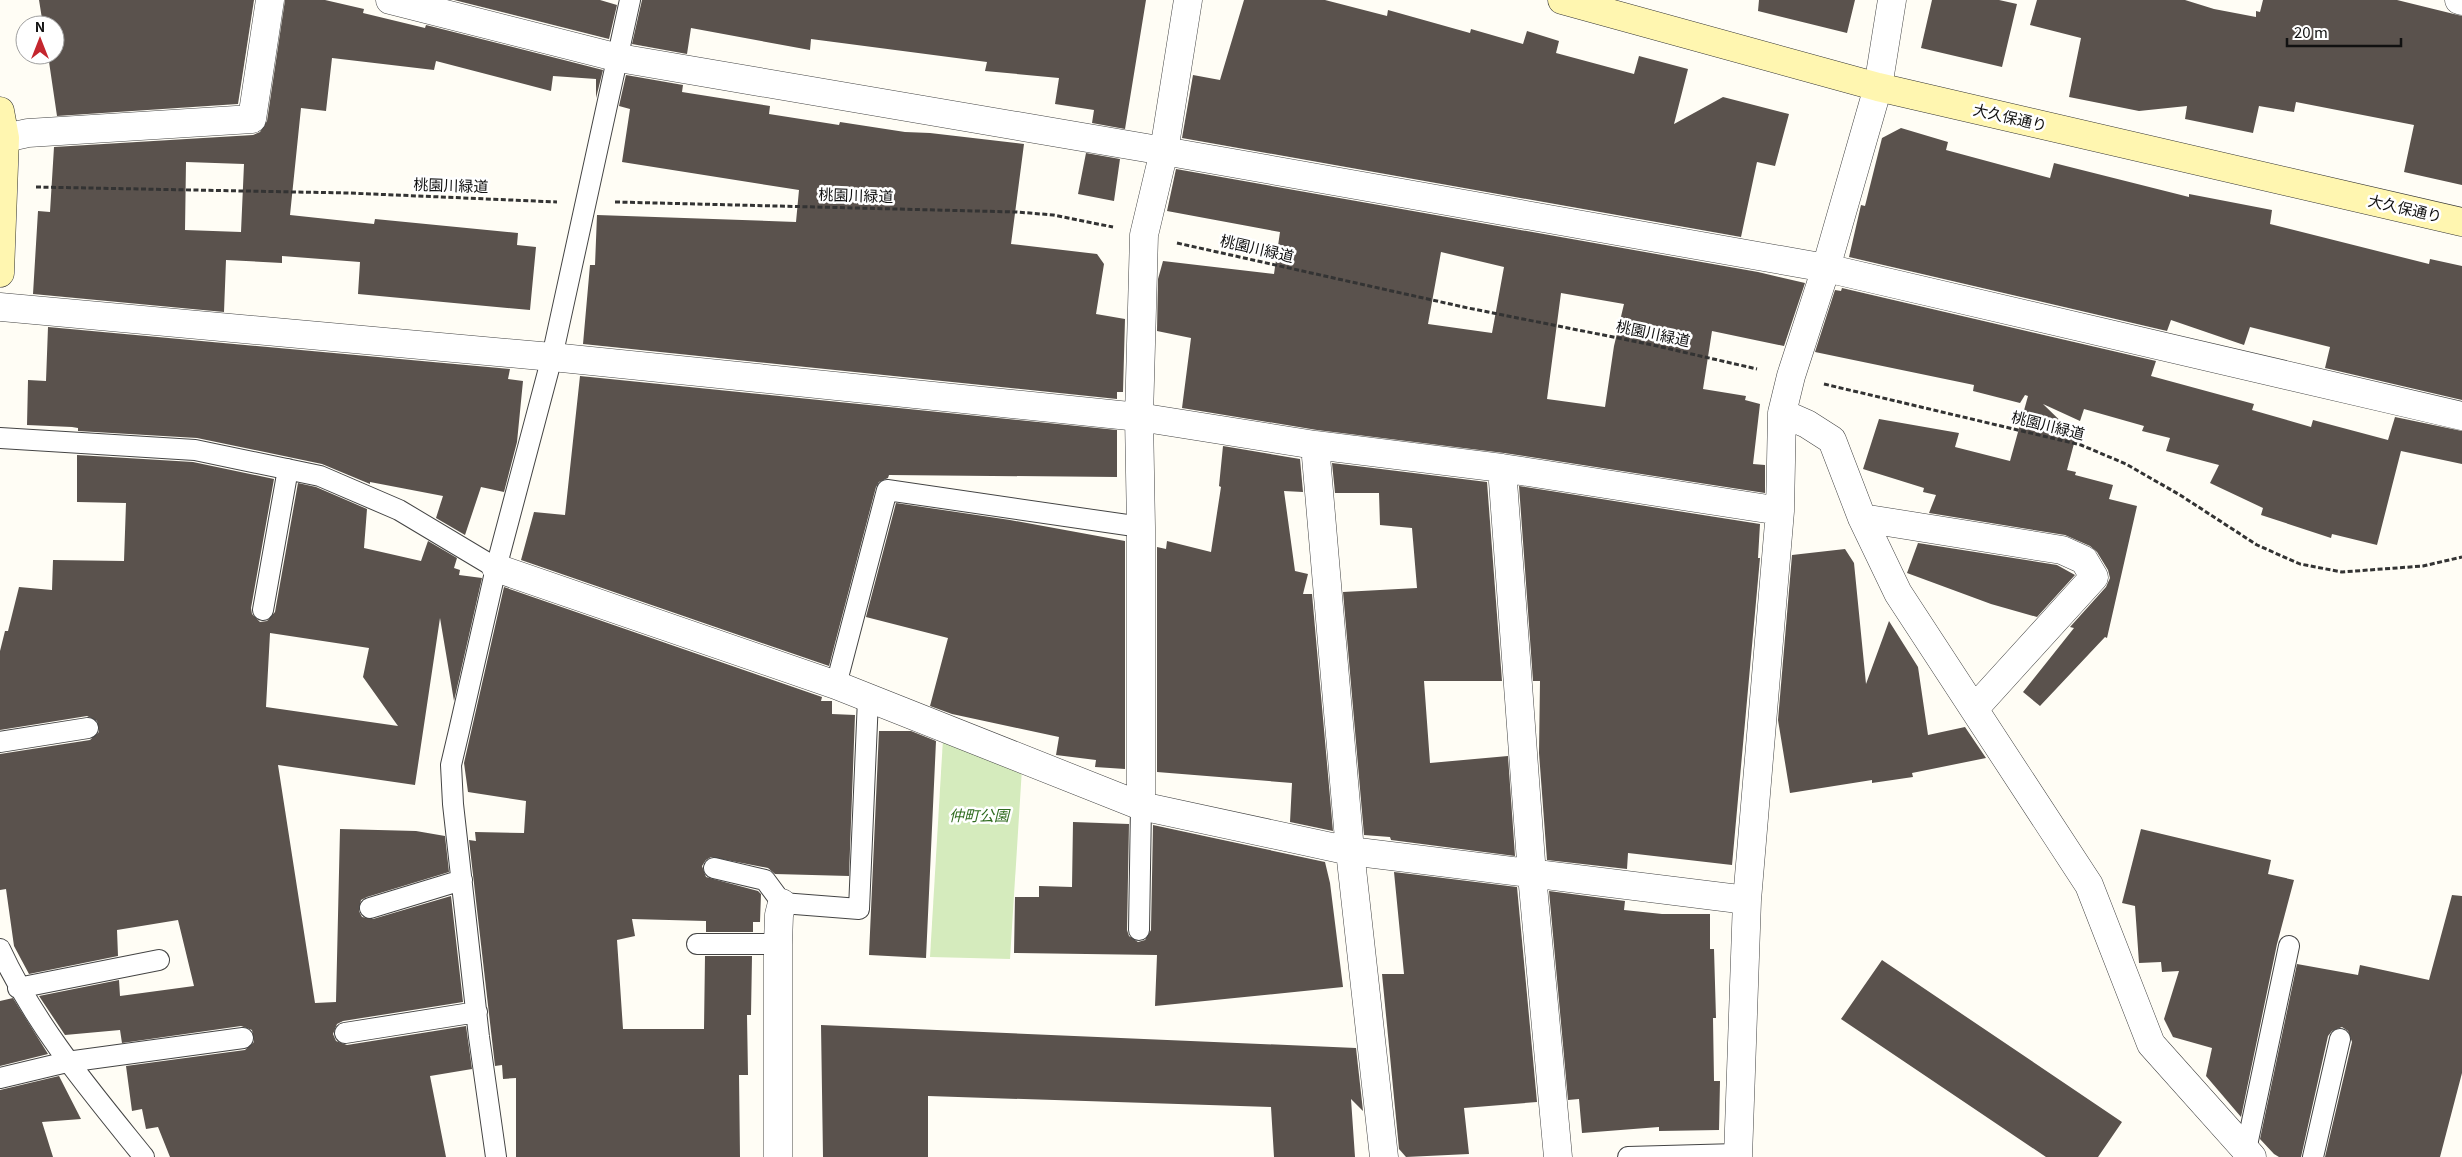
<svg xmlns="http://www.w3.org/2000/svg" width="2462" height="1157" viewBox="0 0 2462 1157" font-family="Georgia,'Noto Sans JP',serif">
<style>
.green{fill:#d5ebbd}
.building{fill:#5a524d;fill-rule:evenodd}
.lines{fill:none;stroke-linecap:round;stroke-linejoin:round}
.lane-casing{stroke:#444;stroke-width:22}
.street-casing{stroke:#444;stroke-width:29}
.secondary-casing{stroke:#333;stroke-width:29}
.path{stroke:#333;stroke-width:3;stroke-dasharray:5 2.5;stroke-linecap:butt}
.lane{stroke:#fff;stroke-width:20}
.street{stroke:#fff;stroke-width:28}
.secondary{stroke:#fff6b0;stroke-width:28}
.labels{text-anchor:middle;stroke-width:5;stroke-linejoin:round;paint-order:stroke}
.street-label{font-size:15px;fill:#111;stroke:#fff}
.park-label{font-size:15px;font-style:italic;fill:#2f6b1f;stroke:#fff}
</style>
<rect width="100%" height="100%" fill="#fffdf5"/>
<path class="green" d="M943,739L1022,768L1010,959L930,957Z"/>
<path class="building" d="M39,0H254L238,104L57,116L48,55H55V25H43Z
M285,0H325L364,9L363,13L425,28L426,25L603,70L596,98V79L553,76L551,91L436,61L434,70L332,58L326,111L301,108L290,215L374,224L375,219L518,233L517,245L536,247L530,310L358,294L360,262L282,256V263L226,260L224,312L33,294L38,211L50,212L54,147L253,135L260,132L267,121ZM186,162L244,164L241,232L185,230Z
M454,0H600L617,5L609,39Z
M642,0H1146L1125,129L1092,123L1094,110L1055,104L1059,78L985,71L987,62L811,39L810,50L691,28L687,54L632,44Z
M1244,0H1325L1387,16L1388,10L1470,33L1471,29L1523,44L1527,31L1559,41L1556,53L1634,74L1639,56L1688,69L1674,124L1723,97L1789,114L1775,166L1757,162L1741,237L1182,138L1193,75L1220,80Z
M1759,0H1855L1847,33L1758,11Z
M1932,0H1999L2017,4L2002,67L1921,48Z
M2037,0H2185L2214,9L2256,17V11L2260,12L2263,0H2397L2462,16V185L2404,172L2414,125L2296,102L2294,112L2259,106L2253,133L2185,119L2187,106L2139,111L2069,97L2081,38L2030,25Z
M626,75L683,85L682,92L770,106L769,114L839,125L840,122L905,132L930,133L1024,144L1011,244L1097,254L1104,264L1096,314L1125,319L1123,392H1117V399L583,344L590,265H595L597,215L796,222L799,190L622,162L630,109L619,106Z
M1901,128L1948,142L1946,150L2050,178L2054,163L2189,197V194L2272,210L2270,224L2429,264L2430,259L2462,266V400L2325,368L2330,347L2250,327L2244,345L2171,320L2167,331L1849,257L1861,205L1865,206L1882,138Z
M1086,153L1120,159L1114,201L1078,194Z
M1176,169L1758,272L1805,283L1784,346L1712,331L1703,389L1746,396L1745,400L1760,404L1753,464L1765,465V493L1504,453L1317,430L1182,408L1191,338L1157,331L1158,279L1163,261L1274,274L1280,232L1167,211ZM1441,252L1504,267L1492,333L1428,324ZM1561,293L1624,304L1614,346L1605,407L1547,399Z
M1842,288L2156,361L2151,376L2254,404L2252,410L2311,427L2313,420L2388,440L2395,417L2462,431V464L2401,451L2377,545L2332,534L2331,538L2261,515L2263,508L2210,483L2219,465L2166,451L2170,438L2142,431L2144,426L2084,409L2080,421L2043,404L2076,436L2067,470L2076,472L2075,475L2113,485L2109,499L2137,506L2107,638L2105,637L2040,706L2023,692L2074,628L2070,627L2106,587L2110,578L2108,570L2097,552L2090,546L2065,535L1929,513L1936,495L1923,492L1924,488L1863,469L1879,419L1959,433L1955,447L2010,461L2028,396L2025,395L2020,403L1973,391L1974,385L1815,352L1835,290L1841,291Z
M48,327L510,369L508,379L523,381L517,442L504,492L481,487L465,535L436,518L443,496L370,482V484L322,464L197,438L78,431V428L72,427L27,425L28,380L46,381Z
M580,376L1117,430V477L889,475L888,478L879,482L876,487L829,666L521,560L534,512L565,515Z
M1223,446L1300,459L1303,492L1284,491L1295,571L1308,574L1303,594H1312L1333,831L1290,822L1292,783L1157,772V547L1166,549L1167,541L1211,552L1221,487L1219,486Z
M77,455L193,462L274,479L251,608L252,614L260,622L267,621L275,612L298,483L316,487L367,509L364,548L421,561L428,541L457,558L454,568L460,570L459,575L482,578L454,701L440,618L415,785L278,765L315,1003L336,1002L340,829L416,831L445,836L449,872L367,897L361,900L359,911L362,917L373,919L451,896L463,1002L343,1021L337,1024L333,1034L336,1041L347,1045L466,1026L472,1069L430,1076L446,1157H170L158,1127L146,1129L142,1109L132,1111L126,1066L245,1050L254,1042L252,1030L241,1026L122,1043L120,1030L65,1035L39,996L119,980L120,996L194,986L178,920L117,930L118,956L29,974L14,946L6,889L0,890V754L90,740L99,732L97,721L87,716L0,730V651L5,631H8L19,587L52,590L53,560L124,561L126,503L77,502ZM270,633L369,648L363,677L398,726L266,707Z
M1332,463L1487,482L1502,681H1424L1430,763L1508,756L1515,856L1391,840L1390,837L1364,835L1343,592L1417,588L1412,528L1380,525L1379,493H1335Z
M1519,486L1760,524L1758,558H1760L1732,865L1628,853L1627,869L1547,860L1539,753L1540,681H1533Z
M896,503L1010,520L1125,541V769L1095,767L1096,760L1056,755L1059,737L952,714L930,706L948,638L866,617Z
M1918,543L2057,565L2075,575L2037,617L1991,604L1907,573Z
M1845,549L1854,563L1866,684L1889,621L1918,667L1928,735L1965,727L1986,758L1912,773L1913,777L1872,783V780L1790,793L1778,720L1792,555Z
M504,587L822,697L821,701H832V714L855,715L849,876L775,874L768,868L711,857L706,860L702,866L706,877L758,891L761,894L760,922H753V932H706V921L632,919L635,936L617,940L623,1029H704L705,956H752L751,1015H747L748,1075H739L740,1157H516V1078L503,1079L502,1065L495,1066L469,840L476,841L475,832L524,833L526,801L468,792L464,763Z
M879,731H911L936,741L926,958L869,955Z
M1073,822L1129,824L1127,930L1129,936L1138,942L1145,940L1151,930L1153,825L1325,862L1330,883L1343,987L1155,1006L1157,955L1014,953L1015,897H1039V886L1072,887Z
M2141,829L2271,860L2268,874L2294,880L2277,944L2241,1117L2206,1076L2212,1048L2173,1037L2164,1019L2179,971L2162,972L2161,962L2139,963L2135,906L2122,903Z
M1394,872L1517,887L1537,1102L1464,1108L1469,1154L1406,1157L1399,1149L1382,974H1404Z
M1549,891L1625,901L1624,910L1662,914H1710V949H1714L1716,1018H1713L1714,1081H1720L1719,1130L1659,1131V1127L1582,1133L1579,1099L1568,1100Z
M2452,895L2462,896V1073L2440,1157H2325L2352,1042L2348,1031L2342,1027L2332,1031L2328,1036L2301,1157H2279L2274,1154L2260,1139L2297,964L2358,975L2360,965L2429,980Z
M1882,960L2122,1122L2098,1157H2046L1841,1019Z
M13,998L48,1054L0,1066V1001Z
M821,1025L1356,1048L1363,1111L1351,1099L1355,1157H1274L1271,1107L928,1096V1157H823Z
M59,1076L81,1119L42,1122L53,1157H0V1090Z"/>
<g class="lines">
<g class="lane-casing">
<path id="lane" d="M0,438L195,450L320,476L399,510L496,568
M263,610L288,469
M836,685L887,490L1141,527
M0,742L88,728
M714,868L765,880L782,903L859,909L868,699
M370,908L462,880
M1139,930L1141,806
M697,944H778
M0,949C36,1027 90,1090 144,1157
M18,988L159,960
M345,1033L477,1012
M0,1078L67,1062L243,1038
M2246,1150L2289,946
M496,1157L479,1037L453,804L451,765L459,731L496,568L552,357L630,0
M1628,1157L1737,1154
M2313,1157L2340,1039"/>
</g>
<g class="street-casing">
<path id="street" d="M390,0L619,58L1164,151L1826,268L2462,416
M2459,0L2462,1
M5,138L28,133L252,119L270,0
M0,307L552,357L1139,417L1315,445L1502,468L1780,511
M1782,413L1807,424L1832,440L1862,518L1898,593L2089,885L2151,1044L2252,1157
M1315,445L1350,851L1384,1157
M1502,468L1532,875L1558,1157
M1862,518L2062,550L2084,560L2094,577L1975,708
M496,568L836,685L1141,806L1350,851L1747,900
M1141,806V527L1139,417L1144,235L1164,151L1188,0
M778,1157V944L779,915L782,903
M1738,1157L1747,900L1780,511L1782,413L1791,376L1826,268L1878,87L1892,0"/>
</g>
<g class="secondary-casing">
<path id="secondary" d="M1562,0L1878,87L2462,222
M0,111L5,138L0,273"/>
</g>
<path class="path" d="M36,187L349,193L557,202
M615,202L1017,212L1053,215L1113,227
M1177,243L1468,308L1648,344L1757,369
M1824,384L2081,445L2126,464L2180,495L2257,545L2300,564L2342,572L2423,566L2462,557"/>
<use href="#lane" class="lane"/>
<use href="#street" class="street"/>
<use href="#secondary" class="secondary"/>
</g>
<g class="labels">
<g class="street-label">
<text transform="translate(2010 118) rotate(13)" y="5">大久保通り</text>
<text transform="translate(451 186) rotate(2)" y="5">桃園川緑道</text>
<text transform="translate(856 196) rotate(2)" y="5">桃園川緑道</text>
<text transform="translate(2405 209) rotate(13)" y="5">大久保通り</text>
<text transform="translate(1257 249) rotate(13)" y="5">桃園川緑道</text>
<text transform="translate(1653 334) rotate(12)" y="5">桃園川緑道</text>
<text transform="translate(2048 426) rotate(14)" y="5">桃園川緑道</text>
</g>
<g class="park-label">
<text x="979" y="821">仲町公園</text>
</g>
</g>
<g transform="translate(40 40)"><circle r="24" fill="#ffffff" stroke="#a0a0a0"/>
<path d="M0-4L9 19L0 12L-9 19Z" fill="#c4262e"/>
<text y="-8" font-size="14" font-weight="bold" text-anchor="middle" fill="#111111">N</text>
</g>
<path d="M2287 38v8h114v-8" fill="none" stroke="#111111" stroke-width="2.5"/>
<text x="2294" y="38" font-size="15" fill="#111111" stroke="#ffffff" stroke-width="4" paint-order="stroke">20 m</text>
</svg>
